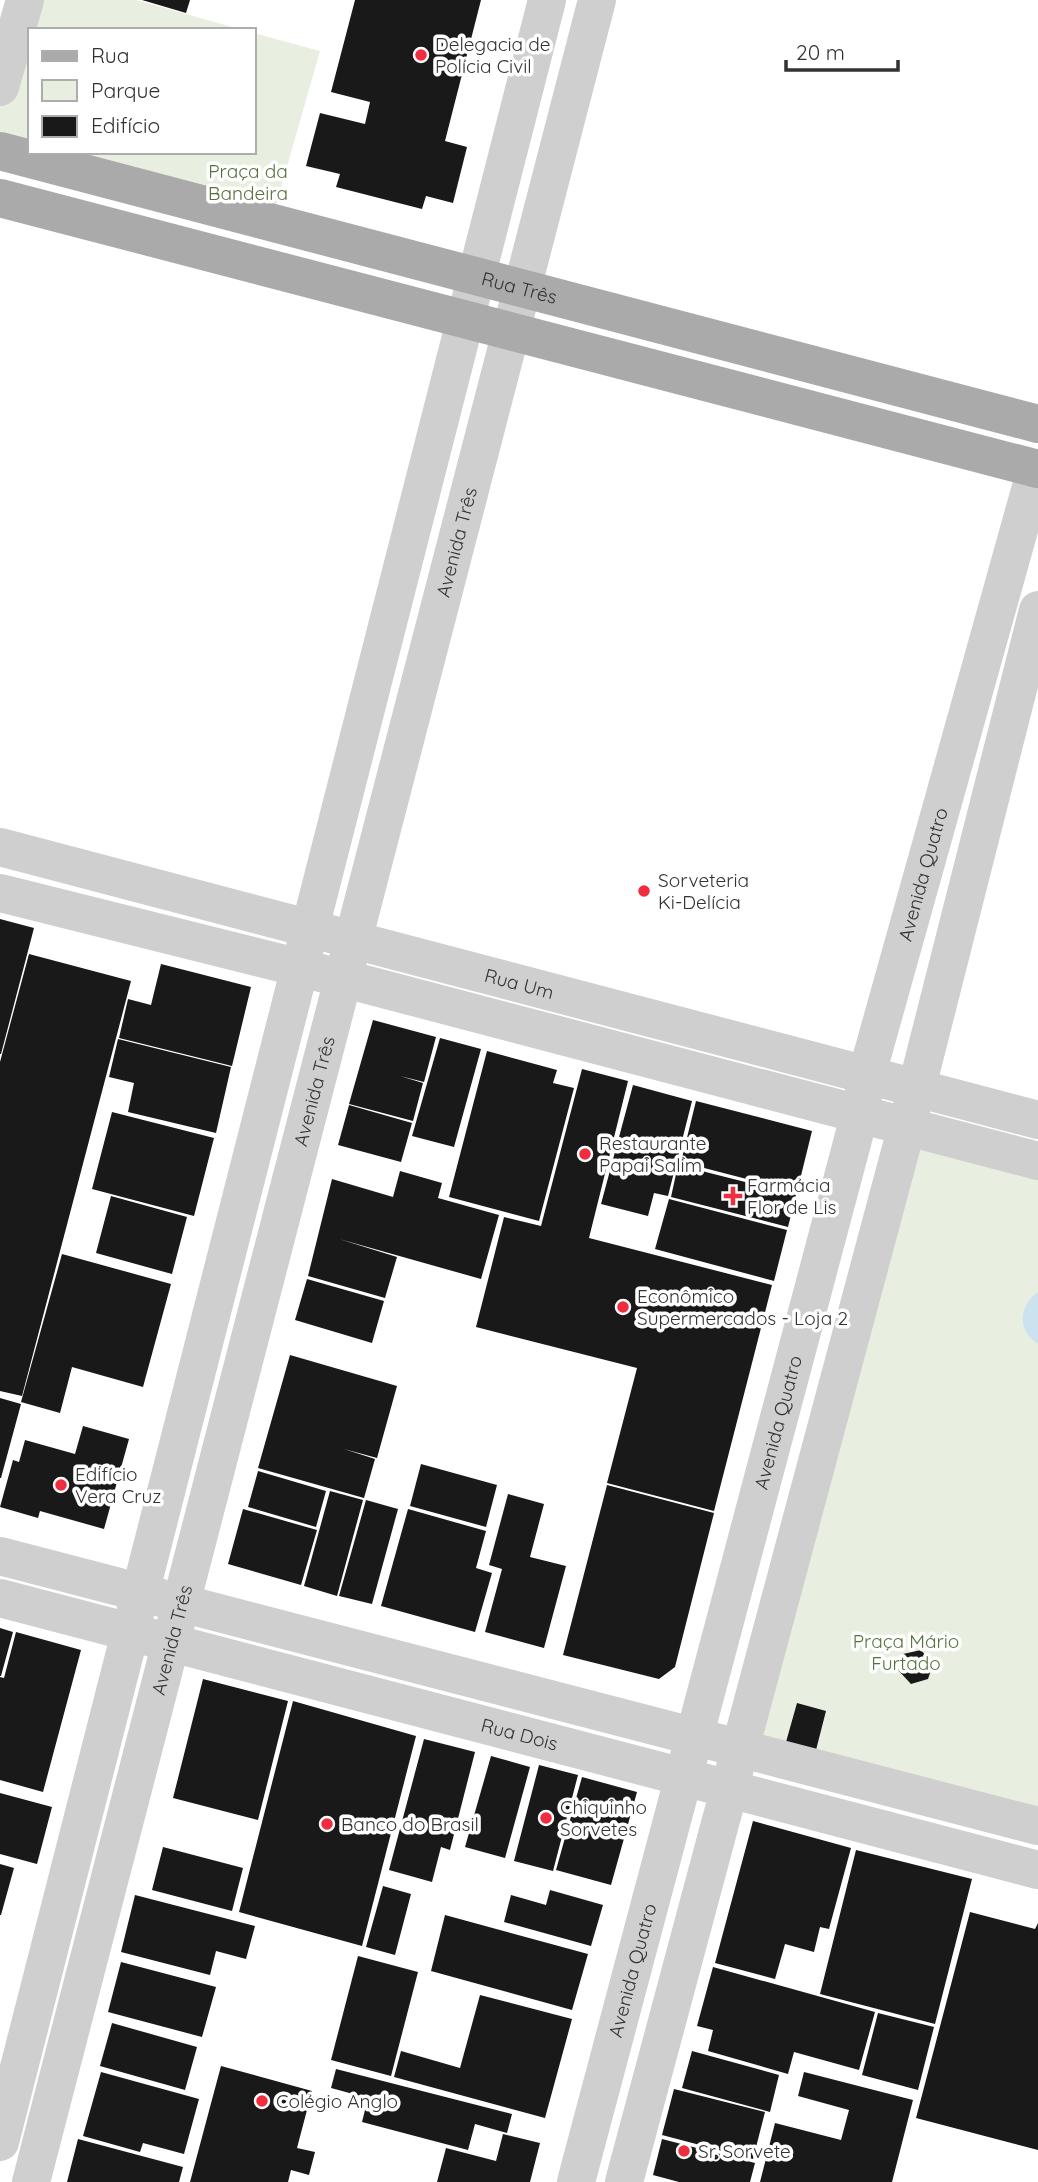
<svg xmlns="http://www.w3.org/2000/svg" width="1038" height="2182" viewBox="0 0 1038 2182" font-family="Quicksand,sans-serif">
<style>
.green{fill:#e8efe0}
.water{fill:#cce2ef}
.building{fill:#191919}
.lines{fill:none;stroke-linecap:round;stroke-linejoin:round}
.minor{stroke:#cfcfcf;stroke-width:38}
.major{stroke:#aaa;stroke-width:38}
.poi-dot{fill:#f02d3e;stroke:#fff;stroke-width:2.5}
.labels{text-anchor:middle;stroke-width:7;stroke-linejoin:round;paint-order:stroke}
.poi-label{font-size:19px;fill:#323232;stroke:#fff;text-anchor:start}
.park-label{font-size:19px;fill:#56723c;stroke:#fff}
.street-label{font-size:19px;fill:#323232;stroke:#fff}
</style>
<rect width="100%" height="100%" fill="#fff"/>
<path class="green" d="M24,0H136L243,30H30V152H254V33L320,51L272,219L0,149V84Z
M908,1127L1038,1162V1825L744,1746Z"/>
<path class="water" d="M1038,1292V1344C1016,1330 1019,1306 1038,1292Z"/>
<path class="building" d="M142,0H190L186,13Z
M355,0H481L445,141L467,147L453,203L426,196L422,209L336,187L340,174L306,166L320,113L365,124L370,102L331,92Z
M0,919L34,928L1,1054H0Z
M29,954L131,981L22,1396L0,1391V1062Z
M161,964L251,987L232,1066L119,1038L128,999L151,1005Z
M373,1020L436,1037L424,1082L400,1076L423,1083L413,1121L349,1104Z
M440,1038L481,1049L454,1147L412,1136Z
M118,1039L231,1067L216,1133L128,1112L134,1083L109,1077Z
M487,1051L557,1070L553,1083L574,1088L539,1221L449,1197Z
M582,1069L628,1081L589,1238L772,1285L714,1511L607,1483L637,1368L476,1327L504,1217L541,1226Z
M633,1085L692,1101L668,1196L654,1193L648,1216L601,1204Z
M696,1101L812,1131L797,1192L681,1162Z
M349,1105L412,1123L401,1162L338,1145Z
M112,1112L214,1138L194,1216L92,1189Z
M678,1165L796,1195L788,1227L671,1197Z
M400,1171L442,1183L438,1198L499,1215L481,1279L339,1239L397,1257L385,1298L308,1276L332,1179L393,1197Z
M111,1196L187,1217L172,1274L96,1253Z
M669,1199L787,1230L774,1281L655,1249Z
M62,1254L171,1284L143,1387L72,1367L60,1413L21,1402Z
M307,1279L384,1301L372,1343L295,1320Z
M290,1355L397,1386L377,1458L344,1449L375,1459L364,1498L258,1468Z
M0,1398L21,1404L1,1478H0Z
M83,1426L129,1439L104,1529L40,1511L38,1518L0,1507L13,1460L19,1462L25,1440L75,1454Z
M421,1464L497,1485L486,1527L410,1506Z
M258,1471L326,1491L316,1527L248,1507Z
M607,1485L714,1513L675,1667L659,1679L563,1655Z
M330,1491L363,1500L337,1596L304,1586Z
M508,1494L544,1504L530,1557L566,1566L544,1648L485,1632L502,1569L489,1565Z
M366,1500L398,1509L372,1604L339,1596Z
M243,1509L317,1530L301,1585L228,1564Z
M408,1509L486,1531L476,1568L492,1573L475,1632L381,1606Z
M0,1628L13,1632L1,1676H0Z
M16,1632L81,1650L43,1792L0,1780V1677L4,1678Z
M921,1650L933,1664L928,1679L911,1684L898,1670L903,1654Z
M203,1679L288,1701L258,1820L173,1798Z
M293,1701L416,1736L362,1946L239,1912Z
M797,1703L826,1711L816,1750L786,1742Z
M424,1739L475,1752L450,1850L441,1847L432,1882L389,1870Z
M491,1756L530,1767L505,1858L465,1847Z
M539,1765L578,1775L553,1871L514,1861Z
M582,1777L637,1792L611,1885L556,1870Z
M0,1793L52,1807L37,1864L0,1854Z
M753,1821L851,1848L829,1929L820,1927L814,1952L785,1944L775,1979L715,1963Z
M163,1847L243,1868L232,1911L152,1890Z
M856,1850L972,1879L935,2024L820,1994Z
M0,1864L14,1868L1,1915H0Z
M383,1886L411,1894L395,1955L366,1947Z
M550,1890L603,1905L591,1946L504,1922L511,1895L546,1905Z
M135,1895L255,1926L246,1959L216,1951L210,1975L121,1952Z
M970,1912L1035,1929L1038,1923V2150L916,2118Z
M445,1915L588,1954L572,2010L431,1971Z
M358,1956L418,1972L391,2076L331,2060Z
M121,1962L216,1987L202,2037L108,2012Z
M713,1967L875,2012L859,2070L794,2052L788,2074L708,2051L713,2030L697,2026Z
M480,1995L572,2019L545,2118L394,2077L401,2051L460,2068Z
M878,2013L934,2027L918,2090L862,2075Z
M112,2023L197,2047L185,2090L100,2066Z
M692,2051L779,2075L770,2112L682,2088Z
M221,2066L312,2091L297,2148L315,2152L309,2175L291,2170L288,2182H190Z
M336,2069L512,2114L507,2133L475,2124L468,2150L362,2122L368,2098L331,2088Z
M101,2072L199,2099L184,2154L143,2143L140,2152L83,2136Z
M804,2072L913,2100L892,2182H760L775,2123L841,2140L849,2110L798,2096Z
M674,2089L765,2112L753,2159L662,2135Z
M503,2134L540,2143L530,2182H437L446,2148L496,2161Z
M78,2139L183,2167L179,2182H67Z
M662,2139L755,2163L750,2182H679L653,2175Z"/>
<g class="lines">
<g class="minor">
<path d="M0,87L25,0"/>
<path id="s1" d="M0,847L1038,1120"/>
<path d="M0,893L345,979L1038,1161"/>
<path d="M0,1556L1038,1826"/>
<path id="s2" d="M0,1598L1038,1870"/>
<path d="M0,2142C176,1427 367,715 547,0"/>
<path id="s3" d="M31,2182L597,0"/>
<path id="s4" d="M576,2182L860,1113L867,1074L1036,469"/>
<path d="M624,2182L907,1126L1038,610"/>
</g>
<g class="major">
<path id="s5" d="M0,151L1038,424"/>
<path d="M0,198L1038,469"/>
</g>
</g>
<g class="poi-dot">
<circle cx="421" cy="55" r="7"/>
<circle cx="644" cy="891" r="7"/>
<circle cx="585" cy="1154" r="7"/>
<path d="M729.5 1185.5h7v7h7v7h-7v7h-7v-7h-7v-7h7z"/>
<circle cx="623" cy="1307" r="7"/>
<circle cx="61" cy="1485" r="7"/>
<circle cx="546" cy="1818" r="7"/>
<circle cx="327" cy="1824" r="7"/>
<circle cx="262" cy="2101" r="7"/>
<circle cx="684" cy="2151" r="7"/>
</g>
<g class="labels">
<g class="poi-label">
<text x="435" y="51">Delegacia de<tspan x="435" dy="22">Polícia Civil</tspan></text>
<text x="658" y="887">Sorveteria<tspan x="658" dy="22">Ki-Delícia</tspan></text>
<text x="599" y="1150">Restaurante<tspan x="599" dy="22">Papai Salim</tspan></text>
<text x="747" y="1192">Farmácia<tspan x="747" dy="22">Flor de Lis</tspan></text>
<text x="637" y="1303">Econômico<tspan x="637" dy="22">Supermercados - Loja 2</tspan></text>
<text x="75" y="1481">Edifício<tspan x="75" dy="22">Vera Cruz</tspan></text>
<text x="560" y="1814">Chiquinho<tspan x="560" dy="22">Sorvetes</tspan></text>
<text x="341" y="1831">Banco do Brasil</text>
<text x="276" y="2108">Colégio Anglo</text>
<text x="698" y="2158">Sr. Sorvete</text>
</g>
<g class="park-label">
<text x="248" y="178">Praça da<tspan x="248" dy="22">Bandeira</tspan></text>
<text x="906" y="1648">Praça Mário<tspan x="906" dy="22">Furtado</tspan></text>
</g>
<g class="street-label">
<text dy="7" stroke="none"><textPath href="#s5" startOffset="537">Rua Três</textPath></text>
<text dy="7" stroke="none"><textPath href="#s3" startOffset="1694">Avenida Três</textPath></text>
<text dy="7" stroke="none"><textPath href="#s4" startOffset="1353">Avenida Quatro</textPath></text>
<text dy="7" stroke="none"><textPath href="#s1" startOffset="537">Rua Um</textPath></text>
<text dy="7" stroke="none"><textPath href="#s3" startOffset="1127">Avenida Três</textPath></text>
<text dy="7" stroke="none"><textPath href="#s4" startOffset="786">Avenida Quatro</textPath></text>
<text dy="7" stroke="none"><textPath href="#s3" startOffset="560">Avenida Três</textPath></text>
<text dy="7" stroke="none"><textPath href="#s2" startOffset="537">Rua Dois</textPath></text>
<text dy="7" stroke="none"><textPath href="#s4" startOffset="219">Avenida Quatro</textPath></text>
</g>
</g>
<rect x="28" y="28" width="228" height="126" fill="#ffffff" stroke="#adadad" stroke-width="2"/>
<rect x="42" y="51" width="35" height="10" fill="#aaaaaa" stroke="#adadad" stroke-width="2"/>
<text x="91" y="63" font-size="21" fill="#323232">Rua</text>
<rect x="42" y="80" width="35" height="21" fill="#e8efe0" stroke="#adadad" stroke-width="2"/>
<text x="91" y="98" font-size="21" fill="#323232">Parque</text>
<rect x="42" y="116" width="35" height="21" fill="#191919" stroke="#adadad" stroke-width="2"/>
<text x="91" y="133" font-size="21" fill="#323232">Edifício</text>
<path d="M786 60v10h112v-10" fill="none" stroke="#323232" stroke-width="3.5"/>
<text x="796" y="60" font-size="21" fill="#323232" stroke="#ffffff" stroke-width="5" paint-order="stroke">20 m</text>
</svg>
